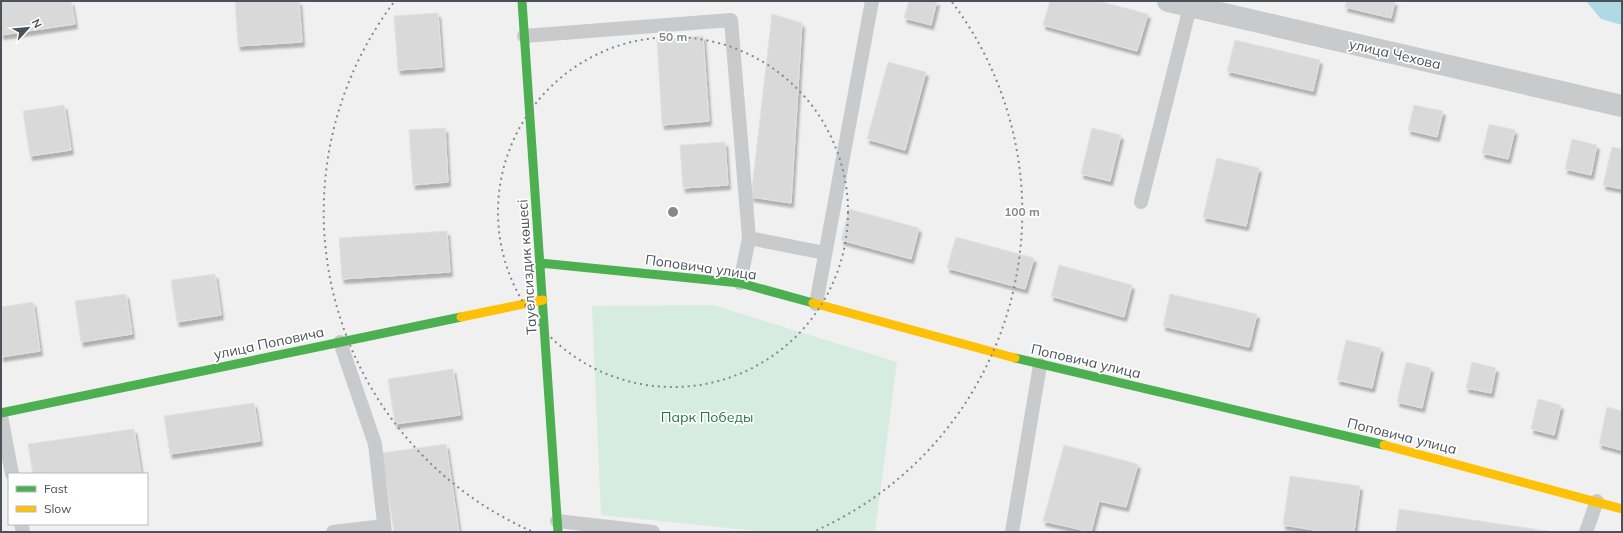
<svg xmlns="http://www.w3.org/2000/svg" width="1623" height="533" viewBox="0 0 1623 533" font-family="Mulish,sans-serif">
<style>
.green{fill:#d7ece0}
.water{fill:#b0d9e6}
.building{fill:#d9d9da;stroke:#e2e2e2;filter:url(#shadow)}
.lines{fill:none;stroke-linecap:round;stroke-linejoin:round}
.lane{stroke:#c8cacb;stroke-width:14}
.street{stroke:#c8cacb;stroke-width:22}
.fast{stroke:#4caf50;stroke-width:9}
.slow{stroke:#ffc107;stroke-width:9}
.ring{fill:none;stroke:#83898e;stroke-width:2;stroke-dasharray:2 4}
.labels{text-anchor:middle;stroke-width:3.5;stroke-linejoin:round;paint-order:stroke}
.street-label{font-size:14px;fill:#49515a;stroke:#fff}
.park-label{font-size:14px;fill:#23724d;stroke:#fff}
.centre{fill:#83898e;stroke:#fff;stroke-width:2}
.ring-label{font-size:12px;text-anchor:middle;font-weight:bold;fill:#83898e;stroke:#fff;stroke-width:3.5;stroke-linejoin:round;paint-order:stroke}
</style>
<defs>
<filter id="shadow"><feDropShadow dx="2.5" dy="4.5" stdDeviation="1" flood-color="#0004"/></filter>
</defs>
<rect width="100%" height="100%" fill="#f0f0f0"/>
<path class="green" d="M713,305L897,362L875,532H767L601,515L592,306Z"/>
<path class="water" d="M1586,1H1622V25L1601,19Z"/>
<path class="building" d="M1,1H71L75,24L1,35Z
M235,1H299L302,42L238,46Z
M909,1H937L931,25L904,18Z
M1050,1H1098L1148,14L1137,51L1043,25Z
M1346,1H1395L1391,18L1345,7Z
M438,13L442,67L398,70L394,16Z
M772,14L802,23L791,203L751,197Z
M703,36L709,121L662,125L657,39Z
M1235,40L1320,60L1313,91L1227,71Z
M888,62L926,72L905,150L867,139Z
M64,105L71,150L30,156L23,111Z
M1414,105L1443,111L1437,137L1408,130Z
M1489,124L1515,130L1508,159L1482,153Z
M445,128L448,182L413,185L409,130Z
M1092,128L1121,135L1110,181L1081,174Z
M1572,139L1597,145L1591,175L1565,169Z
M725,142L728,185L683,188L680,145Z
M1612,147L1622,149V189L1603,185Z
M1217,158L1259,168L1246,226L1203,217Z
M849,209L919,228L911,259L841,240Z
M447,231L450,272L342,279L339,238Z
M956,237L1034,258L1025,289L947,268Z
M1059,265L1132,285L1124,317L1051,296Z
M215,274L221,315L177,322L171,280Z
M126,294L132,334L81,342L75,301Z
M1170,294L1257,314L1249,347L1163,326Z
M33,302L40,351L1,357V307Z
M1346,340L1381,348L1372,388L1337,380Z
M1406,362L1431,368L1422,408L1397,402Z
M1472,362L1496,368L1491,393L1466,388Z
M453,369L460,415L395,424L388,379Z
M1538,399L1561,405L1554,435L1531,429Z
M254,403L260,441L170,454L164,416Z
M1607,407L1622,411L1621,450L1599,444Z
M134,429L141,474H33L28,444Z
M446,444L459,532H394L382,453Z
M1064,445L1138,464L1126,507L1099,501L1091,532L1043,521Z
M1290,476L1360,486L1354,532H1327L1283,525Z
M1399,509L1554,532H1396Z"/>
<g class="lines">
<path class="lane" d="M524,36L731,20L749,238L740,283
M1141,202L1190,7
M749,238L825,253
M816,304L872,1
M340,342L375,444L385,532
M1,416L12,474
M557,521L653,532
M21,524L23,532
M333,532L384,526
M1012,532L1040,365
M1586,532L1597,501"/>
<path class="street" d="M1168,1L1622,106"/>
<path class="fast" d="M522,1L558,532
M540,263L740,283L813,303
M1015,358L1384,445
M1,413L461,317"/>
<path class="slow" d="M813,303L1015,358
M461,317L543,300
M1384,445L1622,509"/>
</g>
<g class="ring">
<circle cx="673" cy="212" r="175"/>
<path d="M531 531A349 349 0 0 1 394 2M952 2A349 349 0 0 1 815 531"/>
</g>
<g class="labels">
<g class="street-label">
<text transform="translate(1395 54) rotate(13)" y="5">улица Чехова</text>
<text transform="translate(527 267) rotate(-94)" y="5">Тауелсиздик көшесі</text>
<text transform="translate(701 267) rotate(8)" y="5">Поповича улица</text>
<text transform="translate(269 343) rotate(-12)" y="5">улица Поповича</text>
<text transform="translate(1086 361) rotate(13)" y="5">Поповича улица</text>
<text transform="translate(1402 436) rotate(14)" y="5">Поповича улица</text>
</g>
<g class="park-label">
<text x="707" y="422">Парк Победы</text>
</g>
</g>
<circle cx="673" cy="212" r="6" class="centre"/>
<g class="ring-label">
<text x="673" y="41">50 m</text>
<text x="1022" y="216">100 m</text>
</g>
<rect width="1623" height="533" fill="none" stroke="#49515a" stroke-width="4"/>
<rect x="8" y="473" width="140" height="52" fill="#ffffff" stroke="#b6b9bd"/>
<rect x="16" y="486" width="20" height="6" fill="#4caf50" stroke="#b6b9bd"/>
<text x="44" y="493" font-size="12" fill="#49515a">Fast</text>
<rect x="16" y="506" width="20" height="6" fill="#ffc107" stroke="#b6b9bd"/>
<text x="44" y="513" font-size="12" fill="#49515a">Slow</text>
<g transform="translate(28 28) rotate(63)" stroke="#ffffff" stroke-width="3" paint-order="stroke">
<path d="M0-3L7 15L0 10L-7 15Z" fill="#49515a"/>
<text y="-6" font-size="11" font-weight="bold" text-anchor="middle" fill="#49515a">N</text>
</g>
</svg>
